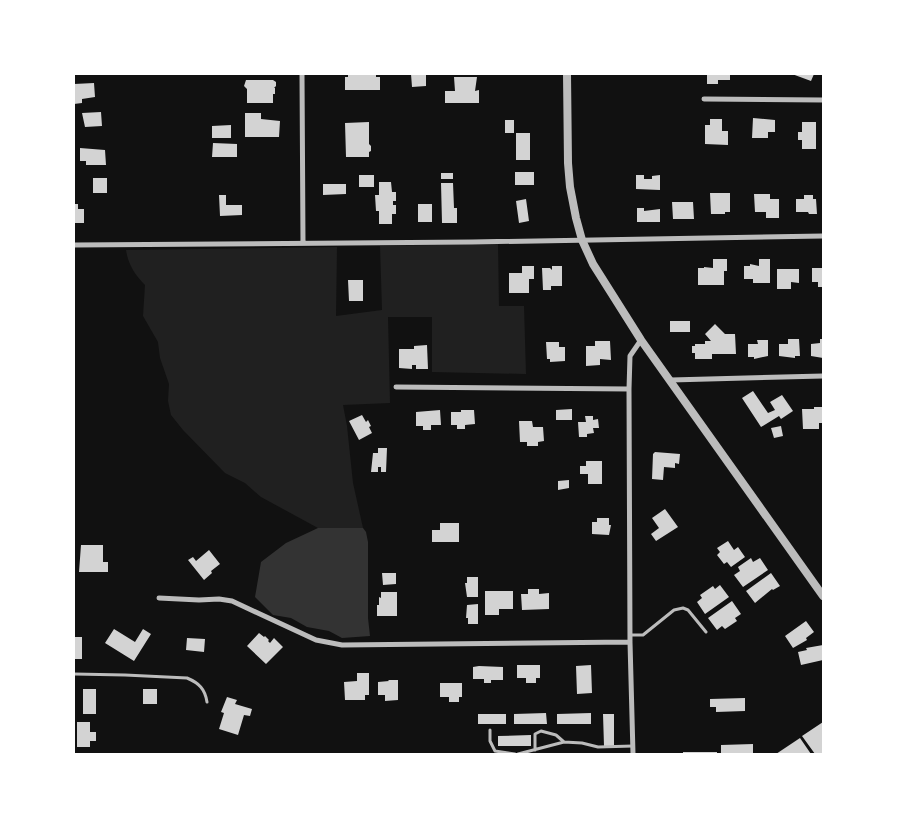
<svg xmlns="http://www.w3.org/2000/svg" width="897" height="828" viewBox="0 0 897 828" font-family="'Exo 2',sans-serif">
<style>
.green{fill:#202020}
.water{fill:#333}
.building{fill:#d3d3d3}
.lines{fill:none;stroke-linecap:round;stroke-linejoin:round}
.service{stroke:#bcbcbc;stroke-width:3}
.minor{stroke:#bcbcbc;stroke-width:5}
.tertiary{stroke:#bcbcbc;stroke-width:8}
</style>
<rect width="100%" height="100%" fill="#111"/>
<path class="green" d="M498,244L499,306H524L526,374L432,372V317H388L390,403L343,405L347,426L353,483L363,528H318L261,497L245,483L225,473L183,430L171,415L168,401L169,384L160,358L158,342L143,316L145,285C135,275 128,264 126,250L337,247L336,316L382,310L380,246Z"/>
<path class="water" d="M318,528H363L366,532L368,542V618L370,636L342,638L329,631L307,627L291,618L273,615L255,597L261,562L286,543Z"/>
<path class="building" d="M348,74H376V77H380V90H345V77H348Z
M411,74H426V86L412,87Z
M707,74H730V80H718V84H707Z
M792,74H814L811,81Z
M454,77H477L475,91L479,90V103H445V91H455Z
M246,80H273L276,82V86L274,88H275V94H273V103H247V89L244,86Z
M94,83L95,97L82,99V103L74,104V84Z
M101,112L102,126L85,127L82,113Z
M245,113H261V119L280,121L279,137H245Z
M753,118L775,120V132H768V138H752Z
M710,119H722V131H728V145L705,144V125H710Z
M505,120H514V133H505Z
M369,122V144L371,146V151L369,152V157H346L345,123Z
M802,122H816V149H802V140H798V132H802Z
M231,125V138H212V126Z
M516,133H530V160H516Z
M213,143L237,144V157H212Z
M80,148L105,150L106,165H86V161H80Z
M515,172H534V185H515Z
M441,173H453V179H441Z
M359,175H374V187H359Z
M636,175H644V179H652V176L660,175V190L636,189Z
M93,178H107V193H93Z
M379,182H391L392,192H396V201H393V205H396V214H392V224H379V211H376L375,195H379Z
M441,183H453L454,208H457V223H442Z
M323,184H346V194L323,195Z
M710,193H730V212H725V214H711Z
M754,194H770V199H779V218H766V212H755Z
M219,195H226V205H242V215L220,216Z
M804,195H813V199H816L817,214H809L808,212H796V199H804Z
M526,199L529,221L519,223L516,201Z
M672,202H693L694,219H673Z
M74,204H78V209H84V223H74Z
M418,204H432V222H418Z
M637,208H644V211L660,209V222H637Z
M713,259H727V271H724V285H698V268H704V267L713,268Z
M759,259H770V283H753V279H744V266H750V264L759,266Z
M522,266H534V279H529V293H509V273H522Z
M552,266H562V286H551V290H543L542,268H550L552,270Z
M812,268H823V287H818V282H812Z
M777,269H799V283L791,282V289H777Z
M348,280H363V301H349Z
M670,321H690V332H670Z
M715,324L725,334H735L736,354H712V359H695V353H692V346H695V344H705V341H711L705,334Z
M788,339H799L800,356H795V358L779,356V344H788Z
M820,339H823V358L811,356V344L820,343Z
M757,340H768V356L754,359V357H748V344H758Z
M595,341H610L611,360L600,359V365L586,366V346H595Z
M546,342H559V347H565V361L550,362V359H547Z
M427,345L428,369H416V365H412V369L399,368V349H414V346Z
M753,391L768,413L775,410L770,402L782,395L793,411L781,419L779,416L761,427L742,398Z
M814,407H823V423H819V429H803L802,409H814Z
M572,409V420H556V410Z
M440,410L441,425H431V430H423V426H416V412Z
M461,410H474L475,424L465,425V429H457V425H451V412H461Z
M362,415L366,422L368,420L371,426L369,427L372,433L359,440L349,421Z
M585,416H593V420L598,419L599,428H593L594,433L587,434V437H579L578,422H586Z
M519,421H532L533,427H543L544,441L538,442V446H527V442H520Z
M781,426L783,436L774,438L771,428Z
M378,448H387L386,472H381V467H378V472H371L373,453H378Z
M655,452L680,454L679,464L675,463V468L664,467L663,480L652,479L653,454Z
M586,461H602V484H588V474H580V466H586Z
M569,480V488L558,490V481Z
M665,509L678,527L656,541L651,534L659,528L652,518Z
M597,518H609V525H611L609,535L592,534V522H597Z
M440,523H459V542H432V530H440Z
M728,541L734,550L738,547L745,557L731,567L727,562L724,564L717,555L720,552L717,548Z
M81,545H103V562H108V572H79Z
M209,550L220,564L211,571L212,573L204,580L188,560L193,557L196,561Z
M751,558L753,562L760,558L768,570L743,587L734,575L740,571L738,567Z
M382,573H396V584L383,585Z
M771,573L780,586L773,590L772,589L755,603L746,591Z
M467,577H478V597H467L465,583H467Z
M720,585L729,597L705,614L697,602L702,598L700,595L713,586L715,589Z
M528,589H539V594L549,593V609L522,610L521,594H528Z
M485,591H513V609H499V615H485Z
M381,592H397V616H377V605H379V597L381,598Z
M732,601L741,614L735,618L737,621L725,629L722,626L717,630L708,618Z
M478,604V624H468V618H466L467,605Z
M806,621L814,632L806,638L807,640L793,648L785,636Z
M114,629L135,642L143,629L151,634L134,661L105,643Z
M259,633L264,637L265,636L269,640L268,641L270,643L274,638L283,647L266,664L247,646Z
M74,637H82V659H74Z
M187,638L205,639L204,652L186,650Z
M823,645V660L801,665L798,652L807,650L806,648Z
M517,665H540V678H536V683H526V678H517Z
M591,665L592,693L577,694L576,666Z
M479,666L503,667V680H491V683H484V679H473V667Z
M357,673H369V695H365V700H345L344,682L357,681Z
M388,680H398V700L385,701V695H378V682L389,681Z
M440,683H462V697H459V702H449V697H440Z
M83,689H96V714H83Z
M143,689H157V704H143Z
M227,697L237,700L235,704L252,709L250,716L244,715L238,735L219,729L224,713L221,712Z
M745,698V711L716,712V707H710V699Z
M546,713L547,724H514V714Z
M591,713V724H557V714Z
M478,714H506V724H478Z
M603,714H614V746H604Z
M77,722H90V732H96V741H90V747H77Z
M823,722V754H815L802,736Z
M531,735V746H498V736Z
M800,738L811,754H776Z
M753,744V754H721V745Z
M683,752H717V754H683Z"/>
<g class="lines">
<path class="service" d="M630,635H643L674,610L683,608L688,610L706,632
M74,674L125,675L187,678C199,683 205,689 207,702
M490,730V741L495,751L515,754
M535,750V734L541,731L556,735L564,742
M518,754L564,742L582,743L598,747L633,746"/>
<path class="minor" d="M302,74L303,243
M704,99L823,100
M74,245L472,242L823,236
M671,380L823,376
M396,387L629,389
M159,598L199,600L219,599L232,601L316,640L342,645L630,642
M633,754L630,642L629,389L630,356L641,340"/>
<path class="tertiary" d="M567,74L568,163L570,187L576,218L582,240L593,264L641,340L823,596"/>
</g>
<rect width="897" height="828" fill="none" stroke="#ffffff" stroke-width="150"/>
</svg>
